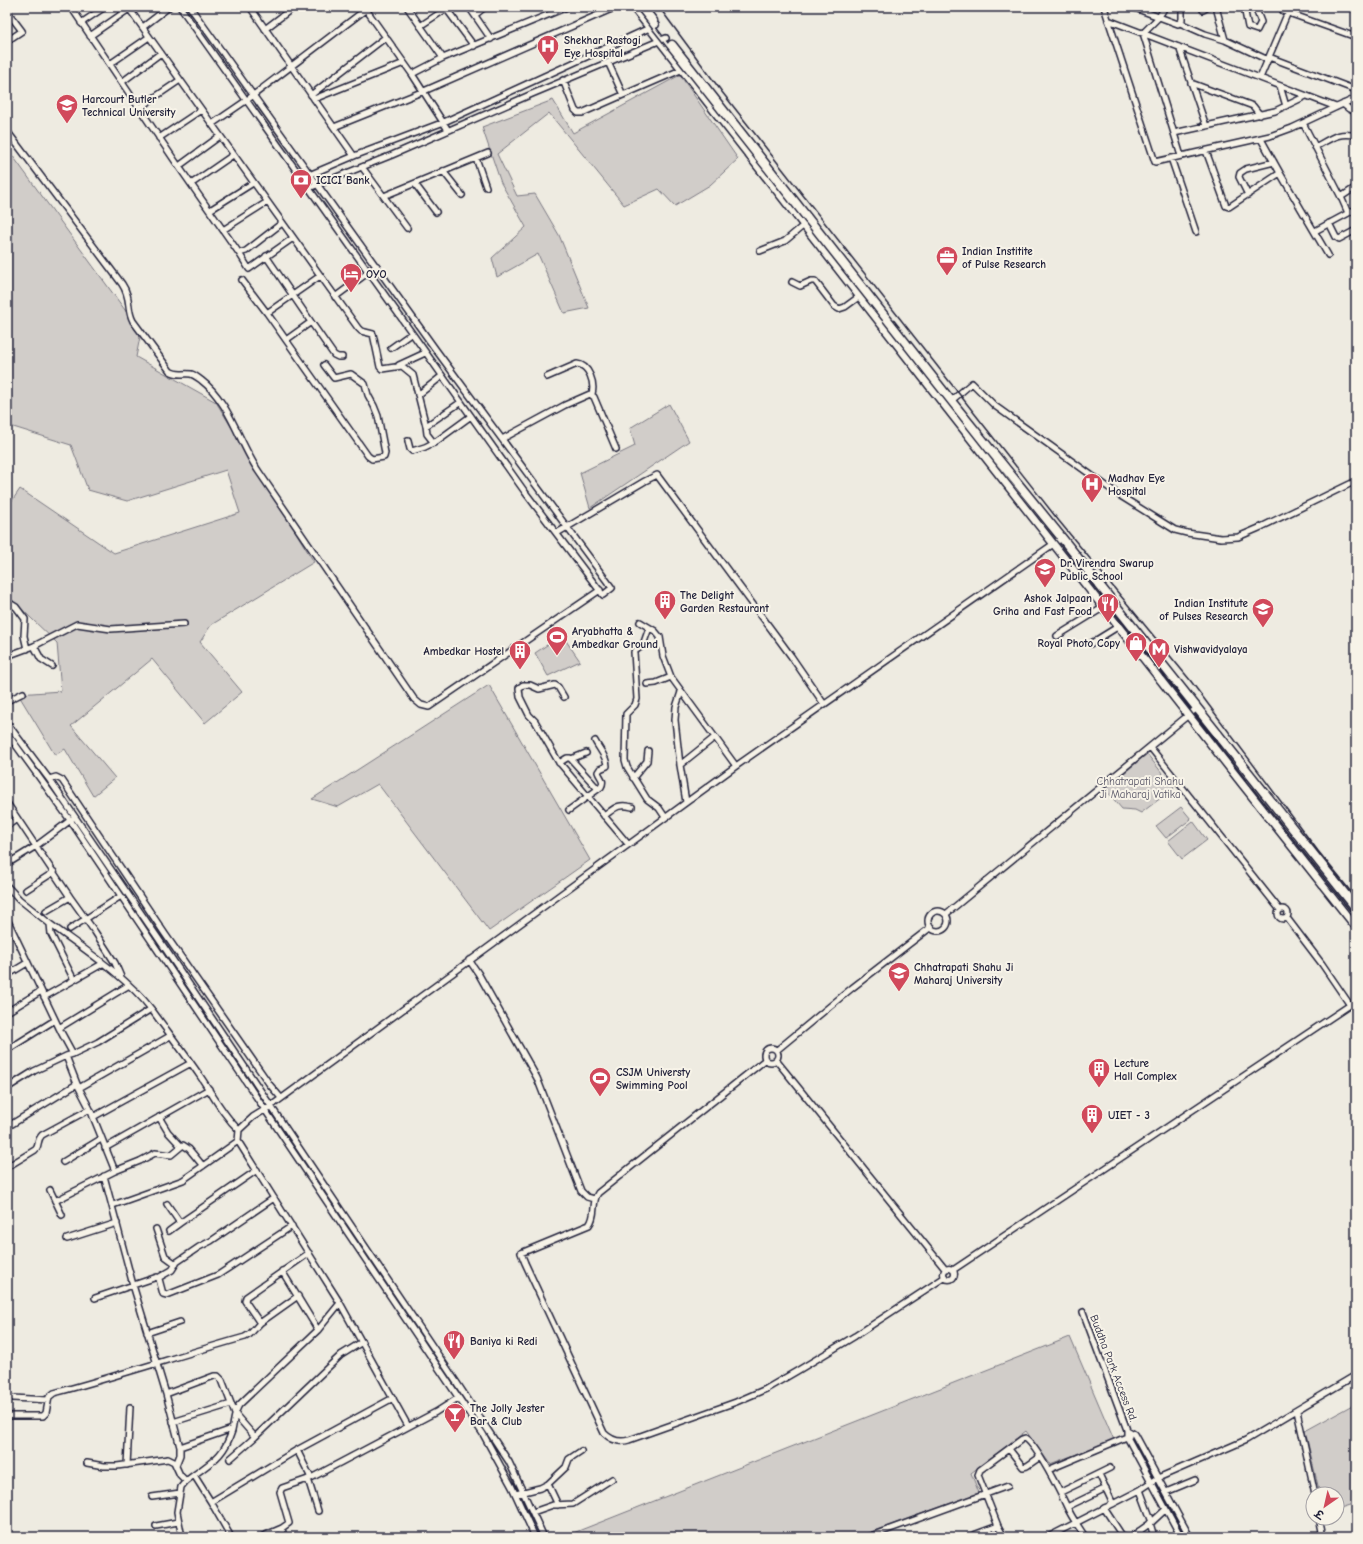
<svg xmlns="http://www.w3.org/2000/svg" width="1363" height="1544" viewBox="0 0 1363 1544" font-family="'Comic Neue','Playpen Sans Deva',sans-serif">
<style>
.green{fill:#d1cdc9;stroke:#7a7882}
.lines{fill:none;stroke-linecap:round;stroke-linejoin:round}
.minor-casing{stroke:#22223b;stroke-width:8}
.highway-casing{stroke:#22223b;stroke-width:11}
.minor{stroke:#f7f3e8;stroke-width:5}
.highway{stroke:#f7f3e8;stroke-width:8}
.rail{stroke:#22223b;stroke-width:1.5}
.labels{text-anchor:middle;stroke-width:4;stroke-linejoin:round;paint-order:stroke}
.poi-label{font-size:11px;font-weight:bold;fill:#22223b;stroke:#f7f3e8;text-anchor:start}
.park-label{font-size:11px;fill:#575566;stroke:#f7f3e8}
.street-label{font-size:11px;fill:#22223b;stroke:#f7f3e8}
</style>
<rect width="100%" height="100%" fill="#eeebe1"/>
<filter id="ink" filterUnits="userSpaceOnUse"><feTurbulence type="fractalNoise" baseFrequency=".025" numOctaves="2"/><feDisplacementMap in="SourceGraphic" scale="8" xChannelSelector="R" yChannelSelector="G"/><feConvolveMatrix kernelMatrix="1 2 1 2 8 2 1 2 1" color-interpolation-filters="sRGB"/></filter>
<g filter="url(#ink)">
<path class="green" d="M680,75L738,159L710,185L675,206L659,189L624,205L549,113L497,154L517,196L535,194L559,235L589,308L564,313L538,254L497,277L492,258L526,227L501,183L482,127L553,100L573,133Z
M7,148L141,332L136,357L216,402L314,562L211,625L200,642L242,692L205,723L152,659L71,726L115,778L93,796L65,749L55,755L18,694L61,691L57,643L7,595V508L20,489L114,553L240,513L226,470L127,501L88,490L71,445L7,425Z
M669,404L689,441L590,508L580,473L635,446L630,428Z
M562,635L580,661L548,676L535,653Z
M489,685L590,860L489,931L378,784L338,807L312,799Z
M1147,754L1174,788L1141,813L1135,810L1122,809L1105,789Z
M1181,807L1191,819L1166,838L1156,826Z
M1193,821L1207,840L1182,859L1168,841Z
M1070,1337L1114,1440L1050,1464L1026,1431L971,1473L979,1493L857,1537H563Z
M1356,1403V1503L1337,1509V1494H1320L1305,1431Z"/>
<g class="lines">
<g class="minor-casing">
<path id="minor" d="M71,7L177,164L239,253L246,251L282,223
M128,7L358,328L361,331L373,334L380,367L382,369L402,366L413,375L426,426L461,402
M180,7L525,492L603,595L612,588L436,350L190,7
M250,7L354,156
M407,7L443,58
M445,7L474,46
M469,7L491,39
M1104,7L1155,162L1270,136L1292,128L1356,98
M1132,7L1178,24L1182,20V7
M1165,7L1159,17L1143,33L1181,156
M1216,7L1225,40L1268,60
M1244,7L1248,27L1257,30L1261,22L1255,7
M1282,7L1283,11L1356,37
M1354,7L1356,11
M365,8L412,74L448,130
M1203,10L1208,7
M7,11L22,31L7,41
M475,15L485,7
M1108,20L1336,107
M81,23L105,7
M1180,23L1205,34L1225,40
M420,26L446,9
M143,27L169,7
M265,29L294,7
M90,36L129,9
M1179,47L1206,126
M1269,57L1356,90
M608,62L623,95L683,69
M110,64L149,37
M412,74L443,58L567,7
M1260,78L1288,12
M563,80L575,110L578,113H582L623,95
M122,82L161,53
M1191,83L1253,106L1260,115
M1280,86L1286,106
M311,95L386,37
M314,99L404,63
M1343,104L1349,109L1356,112
M139,108L180,80
M1303,123L1341,197L1348,213
M212,124L247,100L369,7
M334,127L424,91L616,7
M7,131L122,284C132,299 126,308 133,321L170,371C177,376 182,373 191,374C195,375 198,378 201,380C230,402 239,443 259,472L414,699L421,705L429,707L600,590
M1174,133L1275,111L1306,96
M159,138L201,110
M1315,147C1330,139 1339,131 1356,136
M1206,151L1226,206L1229,207L1280,173L1261,139
M476,158L486,187
M1171,158L1196,232
M179,166L220,136
M362,167L407,228
M443,171L462,195
M1280,173L1328,255
M302,178L354,156L444,122L656,25
M191,184L233,155
M415,184L436,212
M309,188L392,155L532,94L666,38
M1248,195L1239,177L1240,173L1246,169L1274,162
M384,196L488,153
M1341,197L1356,187
M210,210L253,183
M1329,223L1336,237L1339,239L1356,230
M223,230L267,202
M1315,231L1356,209
M760,251L785,241L804,225
M239,253L249,269L293,238
M266,256L311,322L286,340L267,313
M242,280L267,313L320,276
M792,282L800,286L811,281H815L834,306L839,309L845,307L860,296
M335,297L377,266
M311,322L334,355L338,357H342
M286,340L368,456L372,459L384,457L385,453L378,416L374,406L368,395L365,384L351,374L334,378L324,365
M391,348L412,333
M399,365L425,353
M547,377L577,364C589,365 595,383 592,394
M418,395L442,376
M951,401L972,383L995,406L1119,495L1175,530L1187,533L1221,538L1238,537L1259,528L1356,481
M426,426L427,434L434,443L471,416
M502,439L565,405L590,394L594,397L616,449
M408,441L410,449L412,451L425,447L433,443
M557,533L645,481L657,475L791,656L824,704
M7,603L11,604L16,607L25,619L24,636L27,649
M640,622L655,631L660,637L663,656L671,677L736,766
M649,628L643,645L634,652L637,699L635,705L626,714L625,760L627,767L647,799L659,808L665,817
M1057,636L1104,607
M1090,644L1119,626
M34,646L41,659L52,666
M7,656L34,646L77,624L111,629L184,624
M647,684L656,683L671,677
M681,692L676,707L675,720L680,765L686,802
M564,697L558,687L555,685L539,689L530,685H523L519,688L520,697L529,715L535,721L558,761L628,844
M7,701L23,693
M7,723L49,779L158,938L457,1383L509,1462L544,1537
M7,733L70,820L483,1434L512,1487L535,1537
M1150,747L1280,910
M571,759L586,753
M559,763L567,758H570L598,789
M680,765L715,737
M633,778L647,761L648,751
M49,779L56,777L62,780L165,934L270,1085L281,1098
M7,803L70,897L95,932L115,963L121,977
M569,810L601,787C605,780 600,778 598,772L600,769L607,766C607,757 599,749 595,741
M604,816C615,808 618,803 632,807
M7,826L17,819
M7,864L36,846L72,819
M7,886L19,899L50,924
M26,890L54,872
M1278 914a5 5 0 1 1 10 0a5 5 0 1 1-10 0Z
M46,911L70,897
M928 921a10 10 0 1 1 20 0a10 10 0 1 1-20 0Z
M946,914L1197,708
M7,919L61,1032L73,1054L66,1056L77,1084L90,1109L115,1171L55,1201
M70,929L121,896
M7,933L12,930
M469,960L478,973L537,1078L581,1191L587,1197L594,1199
M7,975L27,963
M74,980L51,934L50,924C84,949 127,977 152,1010C168,1032 185,1054 200,1076C213,1095 223,1115 239,1130L253,1117L271,1106L736,766L1062,538
M44,997L102,964
M7,1012L41,991
M59,1028L129,985
M764 1055a7 7 0 1 1 14 0a7 7 0 1 1-14 0Z
M7,1050L55,1020
M777,1050L852,988L931,927
M73,1054L98,1042L151,1009
M765,1060L598,1193C591,1203 597,1215 589,1225L521,1253L525,1263L604,1433C611,1440 619,1443 629,1440L736,1402L766,1389L797,1371L855,1336L945,1277
M776,1060L945,1269
M7,1088L34,1071L66,1056
M79,1088L170,1036
M93,1117L191,1063
M159,1117L168,1132L181,1146
M7,1127L77,1084
M239,1130L238,1141L340,1303L408,1426
M105,1148L209,1089
M63,1162L101,1139
M7,1167L35,1150C40,1146 36,1141 42,1135L90,1109
M115,1171L140,1161L155,1153L171,1155L183,1145L189,1149L203,1166
M104,1176L133,1285L166,1394L180,1447L232,1429
M50,1190L62,1215
M167,1204L180,1223L257,1170
M113,1205L183,1180L238,1141
M156,1229L165,1256L176,1264
M169,1231L180,1223
M67,1239L117,1223
M943.5 1274a5.5 5.5 0 1 1 11 0a5.5 5.5 0 1 1-11 0Z
M953,1270L1350,1005L1322,964L1287,918
M282,1271L318,1330
M158,1278L172,1270L177,1262L199,1247L211,1241L274,1198
M95,1298L157,1277L159,1279L163,1294L167,1295L218,1275L292,1226
M1083,1312L1127,1430V1437L1181,1537
M260,1323L245,1301L246,1297L309,1253
M147,1333L180,1322
M166,1394L214,1376H218L222,1380L235,1414L255,1437L341,1355L362,1342
M13,1398L48,1400
M1297,1411L1315,1494
M7,1416H43L46,1413L49,1397L54,1393C118,1376 181,1355 245,1337L250,1334L260,1323L298,1296
M173,1422L231,1404
M1127,1430L1134,1434L1190,1537
M1009,1449L1023,1467L1027,1466L1040,1457
M297,1450L211,1502L194,1475C213,1461 224,1456 232,1431C234,1422 234,1413 239,1405L318,1330L340,1303
M230,1459L255,1437
M87,1463L104,1466H117L168,1459L174,1462L180,1475L186,1481
M127,1465L130,1407
M176,1465L180,1455V1447
M1048,1470L1129,1436
M1099,1474L1113,1504
M311,1478L297,1450L393,1398
M308,1479L318,1511
M548,1484L558,1505
M1140,1490L1152,1522
M1061,1492L1110,1468
M1166,1492L1195,1480
M516,1494L540,1488L548,1484L566,1467L569,1459L581,1451
M152,1497L180,1493
M211,1502L231,1537
M1067,1507L1106,1488
M1104,1508L1123,1537
M533,1512L553,1505L573,1504L612,1479
M1319,1518L1323,1537
M1150,1523L1154,1537
M156,1526L178,1522
M282,1528L284,1537
M1139,1531L1143,1537
M182,1537L177,1512L181,1487L186,1481L194,1475
M261,1537L282,1528L289,1523L280,1492L282,1488L311,1478L436,1412L458,1398
M868,1537L1008,1486
M968,1537L998,1526
M1004,1537L998,1526L978,1475L980,1470L1022,1439L1025,1438C1036,1444 1061,1494 1067,1507C1072,1518 1079,1527 1085,1537
M1048,1537L1140,1490L1158,1478L1246,1440L1356,1375
M1131,1537L1152,1522L1166,1509"/>
</g>
<g class="highway-casing">
<path id="highway" d="M634,7L942,401L1243,784L1356,926
M642,7L653,21
M672,45L951,401L1062,538L1356,908"/>
</g>
<use href="#minor" class="minor"/>
<use href="#highway" class="highway"/>
<path class="rail" d="M635,7L1356,921
M659,7L722,92L1059,521L1190,680L1318,851L1356,898"/>
</g>
</g>
<defs>
<g id="hospital-pin" transform="scale(1.15)"><path d="M0 17L-7.5 6A9.5 9.5 0 1 1 7.5 6Z" fill="#d1495b" stroke="#f7f3e8"/><path d="M-5-5h3v3.5h4V-5h3V5h-3V1.5h-4V5h-3Z" fill="#fff"/></g>
<g id="university-pin" transform="scale(1.15)"><path d="M0 17L-7.5 6A9.5 9.5 0 1 1 7.5 6Z" fill="#d1495b" stroke="#f7f3e8"/><path d="M0-5L7-2L0 1L-7-2ZM-4 1L0 2.5L4 1V4Q0 6-4 4Z" fill="#fff"/></g>
<g id="bank-pin" transform="scale(1.15)"><path d="M0 17L-7.5 6A9.5 9.5 0 1 1 7.5 6Z" fill="#d1495b" stroke="#f7f3e8"/><path d="M-6-4H6V4H-6ZM0-2.3a2.3 2.3 0 1 0 0 4.6a2.3 2.3 0 1 0 0-4.6Z" fill="#fff"/></g>
<g id="office-pin" transform="scale(1.15)"><path d="M0 17L-7.5 6A9.5 9.5 0 1 1 7.5 6Z" fill="#d1495b" stroke="#f7f3e8"/><path d="M-6-3h4V-5.5h4V-3h4V5H-6ZM-1-4.5V-3h2v-1.5ZM-6 0V1H6V0Z" fill="#fff"/></g>
<g id="hotel-pin" transform="scale(1.15)"><path d="M0 17L-7.5 6A9.5 9.5 0 1 1 7.5 6Z" fill="#d1495b" stroke="#f7f3e8"/><path d="M-6-4.5h1.5V1H6V5H4.5V3h-9V5H-6ZM-4 0a1.8 1.8 0 1 1 3.6 0ZM.5 0V-2.5h3Q6-2.5 6 0Z" fill="#fff"/></g>
<g id="school-pin" transform="scale(1.15)"><path d="M0 17L-7.5 6A9.5 9.5 0 1 1 7.5 6Z" fill="#d1495b" stroke="#f7f3e8"/><path d="M0-5L7-2L0 1L-7-2ZM-4 1L0 2.5L4 1V4Q0 6-4 4Z" fill="#fff"/></g>
<g id="building-pin" transform="scale(1.15)"><path d="M0 17L-7.5 6A9.5 9.5 0 1 1 7.5 6Z" fill="#d1495b" stroke="#f7f3e8"/><path d="M-4-6H4V6H1V3H-1V6H-4ZM-2.5-4.3h1.7v1.8h-1.7ZM.8-4.3h1.7v1.8H.8ZM-2.5-1h1.7V.8h-1.7ZM.8-1h1.7V.8H.8Z" fill="#fff"/></g>
<g id="restaurant-pin" transform="scale(1.15)"><path d="M0 17L-7.5 6A9.5 9.5 0 1 1 7.5 6Z" fill="#d1495b" stroke="#f7f3e8"/><path d="M-5-6h1v4h1v-4h1v4h1v-4h1v5L-1.5 .5V6h-2V.5L-5-1ZM5-6V6H3V1.5H1.5Q1.5-4 5-6Z" fill="#fff"/></g>
<g id="stadium-pin" transform="scale(1.15)"><path d="M0 17L-7.5 6A9.5 9.5 0 1 1 7.5 6Z" fill="#d1495b" stroke="#f7f3e8"/><path d="M0-5a6.5 5 0 1 0 0 10a6.5 5 0 1 0 0-10ZM-3.5-1.8h7v3.6h-7Z" fill="#fff"/></g>
<g id="shop-pin" transform="scale(1.15)"><path d="M0 17L-7.5 6A9.5 9.5 0 1 1 7.5 6Z" fill="#d1495b" stroke="#f7f3e8"/><path d="M-5-2.5h2.3a2.7 3.5 0 0 1 5.4 0H5L5.5 6h-11ZM-1.5-2.5h3a1.5 2.3 0 0 0-3 0Z" fill="#fff"/></g>
<g id="metro-pin" transform="scale(1.15)"><path d="M0 17L-7.5 6A9.5 9.5 0 1 1 7.5 6Z" fill="#d1495b" stroke="#f7f3e8"/><path d="M-5.5 5V-5H-3L0 0L3-5H5.5V5H3V-.5L0 4L-3-.5V5Z" fill="#fff"/></g>
<g id="bar-pin" transform="scale(1.15)"><path d="M0 17L-7.5 6A9.5 9.5 0 1 1 7.5 6Z" fill="#d1495b" stroke="#f7f3e8"/><path d="M-6-5H6L.8 .8V4.5H3.5V6h-7V4.5H-.8V.8Z" fill="#fff"/></g>
</defs>
<g fill-rule="evenodd">
<use href="#hospital-pin" x="548" y="46"/>
<use href="#university-pin" x="67" y="105"/>
<use href="#bank-pin" x="301" y="180"/>
<use href="#office-pin" x="947" y="257"/>
<use href="#hotel-pin" x="351" y="274"/>
<use href="#hospital-pin" x="1092" y="484"/>
<use href="#school-pin" x="1045" y="569"/>
<use href="#building-pin" x="665" y="601"/>
<use href="#restaurant-pin" x="1108" y="604"/>
<use href="#university-pin" x="1263" y="609"/>
<use href="#stadium-pin" x="557" y="637"/>
<use href="#shop-pin" x="1136" y="643"/>
<use href="#metro-pin" x="1159" y="649"/>
<use href="#building-pin" x="520" y="651"/>
<use href="#university-pin" x="899" y="973"/>
<use href="#building-pin" x="1099" y="1069"/>
<use href="#stadium-pin" x="600" y="1078"/>
<use href="#building-pin" x="1092" y="1115"/>
<use href="#restaurant-pin" x="454" y="1341"/>
<use href="#bar-pin" x="455" y="1414"/>
</g>
<g class="labels">
<g class="poi-label">
<text x="564" y="44">Shekhar Rastogi<tspan x="564" dy="13">Eye Hospital</tspan></text>
<text x="82" y="103">Harcourt Butler<tspan x="82" dy="13">Technical University</tspan></text>
<text x="316" y="184">ICICI Bank</text>
<text x="962" y="255">Indian Institite<tspan x="962" dy="13">of Pulse Research</tspan></text>
<text x="366" y="278">OYO</text>
<text x="1108" y="482">Madhav Eye<tspan x="1108" dy="13">Hospital</tspan></text>
<text x="1060" y="567">Dr. Virendra Swarup<tspan x="1060" dy="13">Public School</tspan></text>
<text x="680" y="599">The Delight<tspan x="680" dy="13">Garden Restaurant</tspan></text>
<text x="1092" y="602" text-anchor="end">Ashok Jalpaan<tspan x="1092" dy="13">Griha and Fast Food</tspan></text>
<text x="1248" y="607" text-anchor="end">Indian Institute<tspan x="1248" dy="13">of Pulses Research</tspan></text>
<text x="572" y="635">Aryabhatta &amp;<tspan x="572" dy="13">Ambedkar Ground</tspan></text>
<text x="1120" y="647" text-anchor="end">Royal Photo Copy</text>
<text x="1174" y="653">Vishwavidyalaya</text>
<text x="504" y="655" text-anchor="end">Ambedkar Hostel</text>
<text x="914" y="971">Chhatrapati Shahu Ji<tspan x="914" dy="13">Maharaj University</tspan></text>
<text x="1114" y="1067">Lecture<tspan x="1114" dy="13">Hall Complex</tspan></text>
<text x="616" y="1076">CSJM Universty<tspan x="616" dy="13">Swimming Pool</tspan></text>
<text x="1108" y="1119">UIET - 3</text>
<text x="470" y="1345">Baniya ki Redi</text>
<text x="470" y="1412">The Jolly Jester<tspan x="470" dy="13">Bar &amp; Club</tspan></text>
</g>
<g class="park-label">
<text x="1140" y="785">Chhatrapati Shahu<tspan x="1140" dy="13">Ji Maharaj Vatika</tspan></text>
</g>
<g class="street-label">
<text transform="translate(1114 1368) rotate(69)" y="4">Buddha Park Access Rd.</text>
</g>
</g>
<rect width="1363" height="1544" fill="none" stroke="#f7f3e8" stroke-width="24"/>
<rect x="12" y="12" width="1339" height="1520" fill="none" stroke="#22223b" stroke-width="1.5" filter="url(#ink)"/>
<g transform="translate(1325 1506) rotate(214)"><circle r="19" fill="#f7f3e8" stroke="#a29fa3"/>
<path d="M0-3L7 15L0 10L-7 15Z" fill="#d1495b"/>
<text y="-6" font-size="11" font-weight="bold" text-anchor="middle" fill="#22223b">उ</text>
</g>
</svg>
